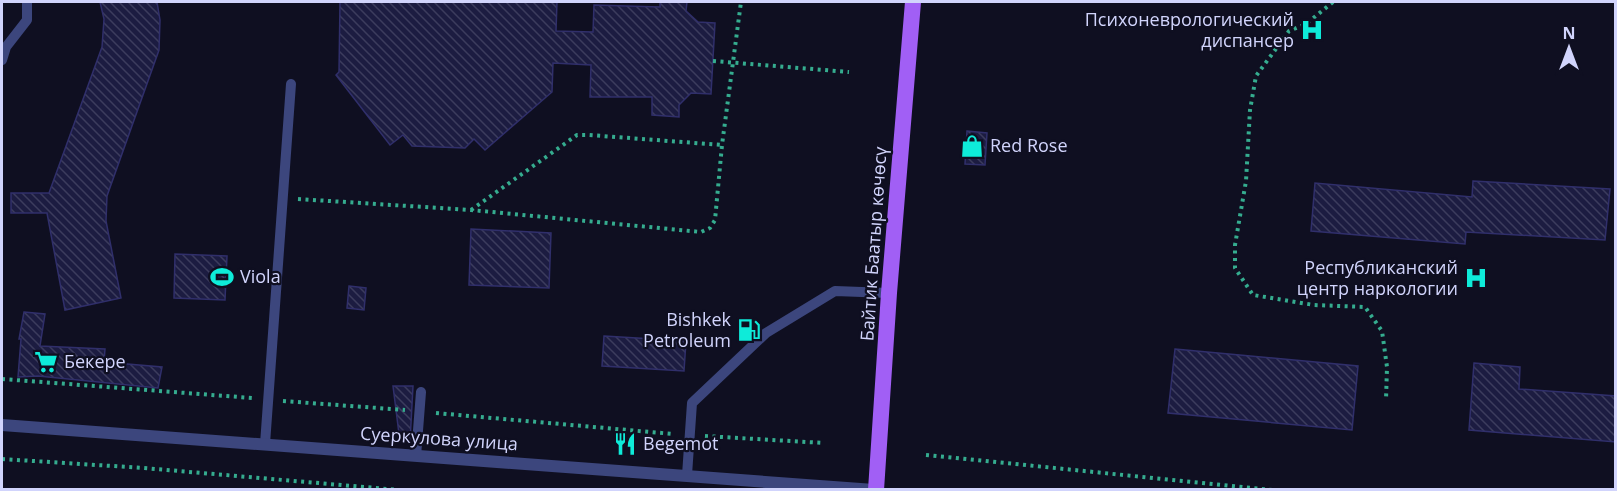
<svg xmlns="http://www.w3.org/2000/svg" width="1617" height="491" viewBox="0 0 1617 491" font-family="'Open Sans',sans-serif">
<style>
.building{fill:url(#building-back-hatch);stroke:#302f6b;stroke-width:1.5}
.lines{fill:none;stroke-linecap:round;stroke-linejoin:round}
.path{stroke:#35ac8f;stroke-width:4;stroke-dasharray:3 4.5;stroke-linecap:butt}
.service{stroke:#3c467d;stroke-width:10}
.tertiary{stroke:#3c467d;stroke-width:12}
.primary{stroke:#a15ff5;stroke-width:16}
.labels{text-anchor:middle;stroke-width:4.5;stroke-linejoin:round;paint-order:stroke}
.poi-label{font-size:18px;fill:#d1d4fc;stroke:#0f0f21;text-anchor:start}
.street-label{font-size:18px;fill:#d1d4fc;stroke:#0f0f21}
</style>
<defs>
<pattern id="building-back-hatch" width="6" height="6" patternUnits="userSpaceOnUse" patternTransform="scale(1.5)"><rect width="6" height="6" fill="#1c1c41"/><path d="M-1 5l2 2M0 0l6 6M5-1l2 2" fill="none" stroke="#3c3c5d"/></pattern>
</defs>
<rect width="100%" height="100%" fill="#0f0f21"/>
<path class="building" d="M100,2H157L160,20L159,50L107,196L106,221L121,298L65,310L47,213H11V193H49L102,47L104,19Z
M340,2H557L556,31L593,32L594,5L660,7V2H687L686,11L698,22L715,23L711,94L691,93L679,105V117L652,115V97H590L591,65L553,63L552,92L485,150L474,139L465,148L412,146L403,135L390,145L336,75L339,72Z
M967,131L987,133L985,165L965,164Z
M1473,181L1610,189L1605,240L1466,232L1465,244L1311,231L1315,183L1472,197Z
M471,229L551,233L549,288L469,285Z
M175,254L227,256L225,300L174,298Z
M349,286L366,288L364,310L347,308Z
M24,312L45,314L40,346L105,349L104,362L162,367L158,388L38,376L18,377L21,339H19Z
M604,336L686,341L684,371L602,366Z
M1175,349L1358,366L1352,430L1168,413Z
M1474,363L1520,367L1519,389L1616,396V442L1469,430Z
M393,386H413L410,442H400Z"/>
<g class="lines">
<path class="path" d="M1333,2L1306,24L1289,31L1256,76L1250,110L1246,181L1235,245V268L1253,295L1314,305L1365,307L1382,331L1387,367L1386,400
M713,61L849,72
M298,199L471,210L701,232L710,228L715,220L722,145L741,2
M471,210L577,135H589L722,145
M2,379L252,398
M283,401L405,410
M436,413L673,434
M705,436L824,443
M926,455L1272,490
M2,459L144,468L399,490"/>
<path class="service" d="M2,60L6,47L27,20V2
M265,444L291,84
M416,456L421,392
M687,475L692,403L766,333L835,291L889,293"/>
<path class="tertiary" d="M2,425L874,490"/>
<path class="primary" d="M876,490L889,293L913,2"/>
</g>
<defs>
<g id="hospital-bare" transform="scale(1.8)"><path d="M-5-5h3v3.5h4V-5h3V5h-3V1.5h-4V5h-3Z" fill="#0eebd9" stroke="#0f0f21" stroke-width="2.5" paint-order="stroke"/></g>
<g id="shop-bare" transform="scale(1.8)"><path d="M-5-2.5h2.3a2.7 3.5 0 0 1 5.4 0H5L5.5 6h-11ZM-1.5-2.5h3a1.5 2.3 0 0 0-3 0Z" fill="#0eebd9" stroke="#0f0f21" stroke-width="2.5" paint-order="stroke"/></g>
<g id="stadium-bare" transform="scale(1.8)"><path d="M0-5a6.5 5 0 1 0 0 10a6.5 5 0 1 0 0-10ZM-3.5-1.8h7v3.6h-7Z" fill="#0eebd9" stroke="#0f0f21" stroke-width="2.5" paint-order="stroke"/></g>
<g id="fuel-bare" transform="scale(1.8)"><path d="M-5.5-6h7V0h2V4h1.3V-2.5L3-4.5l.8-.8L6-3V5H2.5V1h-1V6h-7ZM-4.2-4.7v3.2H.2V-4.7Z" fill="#0eebd9" stroke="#0f0f21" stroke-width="2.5" paint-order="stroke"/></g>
<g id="supermarket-bare" transform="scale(1.8)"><path d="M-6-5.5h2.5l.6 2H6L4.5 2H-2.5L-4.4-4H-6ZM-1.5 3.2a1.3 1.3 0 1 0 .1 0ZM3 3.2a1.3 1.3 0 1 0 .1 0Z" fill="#0eebd9" stroke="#0f0f21" stroke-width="2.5" paint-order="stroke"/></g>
<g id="restaurant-bare" transform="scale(1.8)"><path d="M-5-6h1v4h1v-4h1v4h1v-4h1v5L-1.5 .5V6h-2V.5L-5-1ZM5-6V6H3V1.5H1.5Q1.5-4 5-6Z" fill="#0eebd9" stroke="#0f0f21" stroke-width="2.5" paint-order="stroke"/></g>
</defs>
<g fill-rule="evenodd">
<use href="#hospital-bare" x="1312" y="30"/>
<use href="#shop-bare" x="972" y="146"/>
<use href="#stadium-bare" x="222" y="277"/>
<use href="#hospital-bare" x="1476" y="278"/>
<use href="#fuel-bare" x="749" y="330"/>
<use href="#supermarket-bare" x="46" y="362"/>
<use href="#restaurant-bare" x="625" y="444"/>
</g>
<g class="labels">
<g class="poi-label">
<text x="1294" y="26" text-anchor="end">Психоневрологический<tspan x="1294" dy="21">диспансер</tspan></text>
<text x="990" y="152">Red Rose</text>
<text x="1458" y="274" text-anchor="end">Республиканский<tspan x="1458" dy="21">центр наркологии</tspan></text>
<text x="240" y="283">Viola</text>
<text x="731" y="326" text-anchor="end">Bishkek<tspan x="731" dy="21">Petroleum</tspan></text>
<text x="64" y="368">Бекере</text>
<text x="643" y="450">Begemot</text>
</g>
<g class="street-label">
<text transform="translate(874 244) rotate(-86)" y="6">Байтик Баатыр көчөсү</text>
<text transform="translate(439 439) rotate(4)" y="6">Суеркулова улица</text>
</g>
</g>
<rect width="1617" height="491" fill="none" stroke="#d1d4fc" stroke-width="6"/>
<g transform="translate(1569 48)" stroke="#0f0f21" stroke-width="4.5" paint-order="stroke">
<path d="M0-4.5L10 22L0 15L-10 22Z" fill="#d1d4fc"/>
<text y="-9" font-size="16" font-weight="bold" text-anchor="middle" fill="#d1d4fc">N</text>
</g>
</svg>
